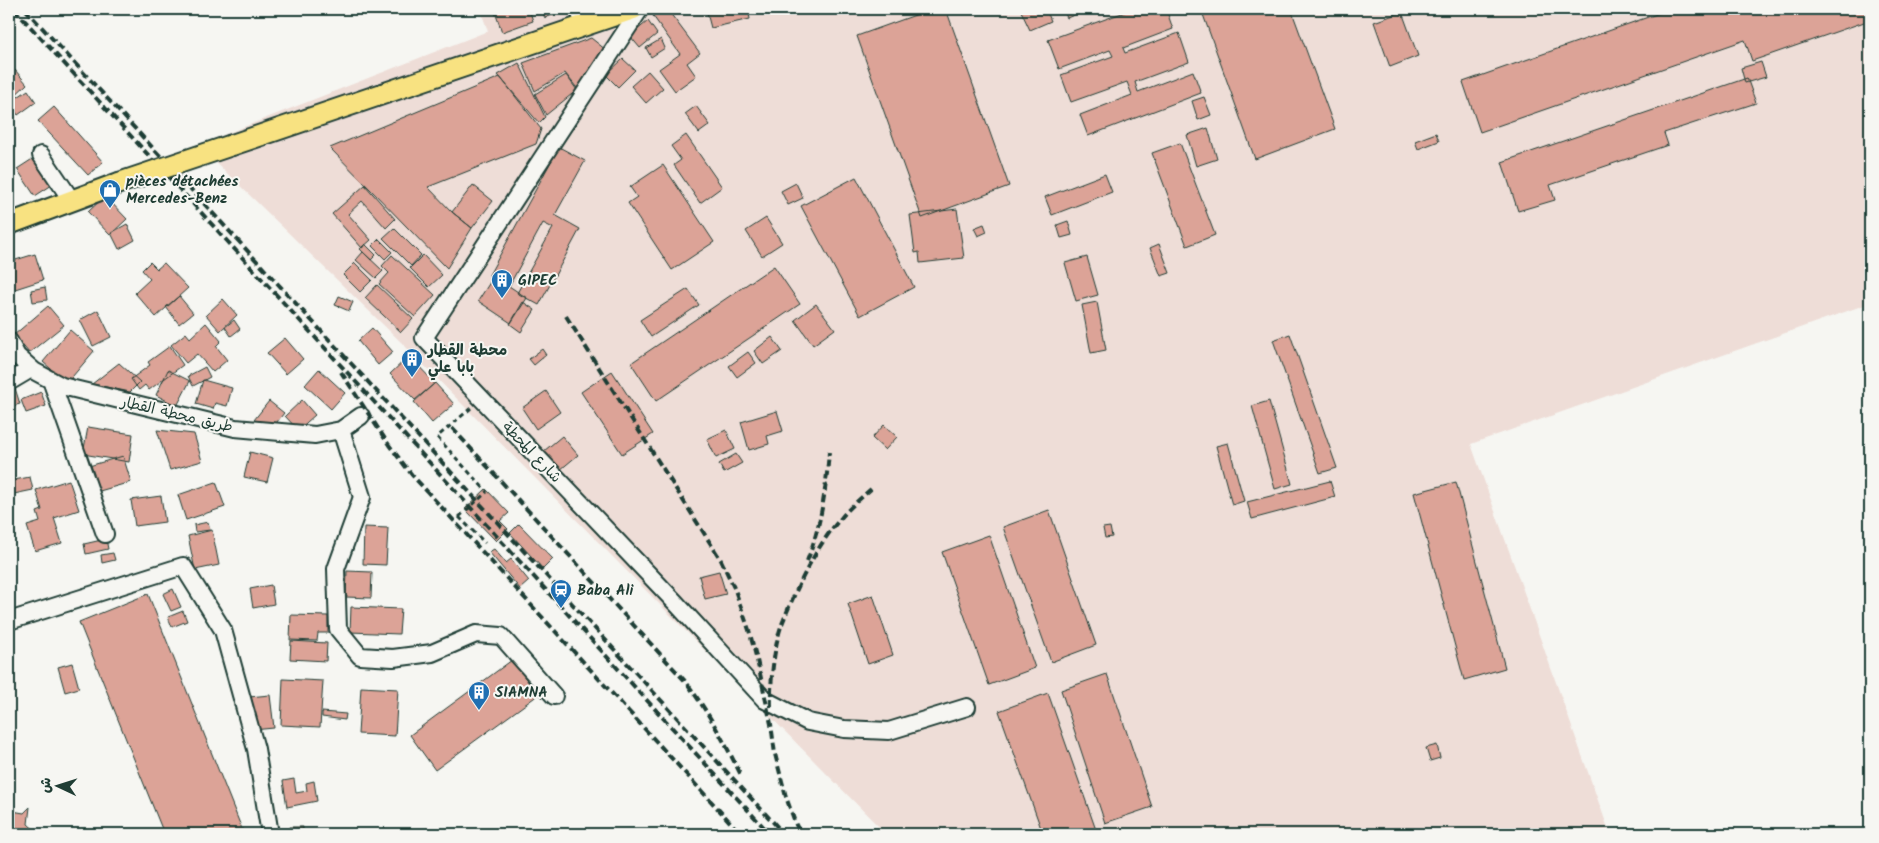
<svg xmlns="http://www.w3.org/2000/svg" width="1879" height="843" viewBox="0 0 1879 843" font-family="Kalam,'Playpen Sans Arabic',sans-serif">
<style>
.built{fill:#eeddd7}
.building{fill:#dca397;stroke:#1f3d34}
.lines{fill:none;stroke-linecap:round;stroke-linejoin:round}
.minor-casing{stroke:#1f3d34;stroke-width:20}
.major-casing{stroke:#1f3d34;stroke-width:24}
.path{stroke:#1f3d34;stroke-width:3;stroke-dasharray:5 4;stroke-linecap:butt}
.minor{stroke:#f6f6f2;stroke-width:16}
.major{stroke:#f8e281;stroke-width:20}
.rail{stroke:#1f3d34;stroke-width:4;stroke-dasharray:8 4;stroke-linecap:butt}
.major-bridge-casing{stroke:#1f3d34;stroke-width:24;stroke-linecap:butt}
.path-bridge{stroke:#1f3d34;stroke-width:3;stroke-dasharray:5 4;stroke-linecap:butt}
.major-bridge{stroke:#f8e281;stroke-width:20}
.labels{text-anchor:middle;stroke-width:4;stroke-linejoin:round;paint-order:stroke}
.poi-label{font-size:15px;font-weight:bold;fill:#1f3d34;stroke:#f6f6f2;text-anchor:start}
.street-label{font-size:15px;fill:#1f3d34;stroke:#f6f6f2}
</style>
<rect width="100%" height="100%" fill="#f6f6f2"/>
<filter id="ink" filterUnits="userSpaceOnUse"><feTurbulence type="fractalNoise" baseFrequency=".02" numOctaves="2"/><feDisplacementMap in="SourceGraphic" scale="10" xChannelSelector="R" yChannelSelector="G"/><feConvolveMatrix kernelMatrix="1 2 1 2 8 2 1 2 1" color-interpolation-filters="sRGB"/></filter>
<g filter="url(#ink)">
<path class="built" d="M480,9H1870V303L1471,444L1610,834H886L403,344L198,145L488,31Z"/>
<path class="building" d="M494,9H529L533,21L502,32Z
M541,9H567L545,18Z
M663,9H667L700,53L687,63L696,76L675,91L659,69L680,54L653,16Z
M706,9H748L750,19L711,28Z
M932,9H946L1009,186L922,218L857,36Z
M1020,9H1046L1051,21L1030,30Z
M1063,9H1088L1067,18Z
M1133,9H1166L1173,29L1123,48L1125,53L1179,33L1189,62L1135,82L1138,92L1193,71L1201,93L1088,136L1080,115L1132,95L1127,82L1071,102L1061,75L1113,56L1110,50L1059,69L1048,40Z
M1201,9H1291L1335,129L1255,159Z
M1671,9H1870V20L1752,61L1745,40L1480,132L1463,82Z
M1402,12L1418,56L1390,67L1374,22Z
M648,21L657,34L640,48L630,36Z
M591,38L606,50L580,89L576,87L565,73L535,91L523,63Z
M661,39L665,48L651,57L646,48Z
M623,59L635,70L618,87L606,75Z
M1761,62L1766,77L1745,83L1741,68Z
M519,63L545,117L539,123L498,75Z
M15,70L27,84L9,101V76Z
M648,71L663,88L646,103L631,86Z
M566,75L577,90L546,115L535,94Z
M500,77L541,129L536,144L428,187L452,212L472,228L447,268L330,148Z
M1747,78L1756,103L1664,133L1668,145L1550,185L1555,200L1518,211L1502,162Z
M28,90L36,102L18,115L9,103Z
M1204,97L1211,115L1198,120L1192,101Z
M696,106L710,125L699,133L685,114Z
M54,107L103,162L88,175L38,121Z
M1208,128L1217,159L1196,166L1187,135Z
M1436,133L1439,141L1418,149L1415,141Z
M686,135L722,187L700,203L674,165L681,160L671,146Z
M1180,143L1215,235L1187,246L1152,153Z
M559,147L585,161L555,215L580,229L539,305L517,293L553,228L543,223L509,286L489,275Z
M34,158L52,185L35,196L17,169Z
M663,165L714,242L672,270L628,203L637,197L630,187Z
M1105,174L1112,192L1052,215L1045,197Z
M856,177L914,287L860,316L801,206Z
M796,183L803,198L788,205L781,191Z
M365,185L395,219L386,228L362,201L348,214L371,240L362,248L332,214Z
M473,185L493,201L472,228L452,212Z
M105,196L127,219L110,235L88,212Z
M957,209L964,258L920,263L919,252L915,253L910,215Z
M766,218L782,243L762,256L746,231Z
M1068,221L1072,235L1061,238L1057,225Z
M127,224L135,240L119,249L111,233Z
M984,224L987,232L978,236L974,228Z
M394,228L421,255L411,266L383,238Z
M379,239L392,252L385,259L372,246Z
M365,244L376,255L371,260L360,249Z
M1159,244L1170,273L1161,276L1150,248Z
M363,252L383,271L376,278L356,260Z
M35,254L43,280L9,291V262Z
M392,255L435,295L415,317L379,284L389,273L382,266Z
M423,255L442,275L429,287L410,268Z
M1087,257L1098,295L1076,301L1065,263Z
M150,262L157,269L164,263L188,288L156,317L135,293L150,279L142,270Z
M355,263L372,280L360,292L343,275Z
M774,266L800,304L656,401L631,363Z
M494,276L527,298L511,323L478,301Z
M377,285L413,319L401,332L365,298Z
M45,287L47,300L33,302L31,290Z
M688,289L699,305L651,337L640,320Z
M179,296L193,313L179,324L166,307Z
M339,296L353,302L349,311L335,305Z
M223,299L237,315L220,331L206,315Z
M523,302L535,310L521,332L510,324Z
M1097,302L1106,350L1091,353L1082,305Z
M816,304L835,329L813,345L795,320Z
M48,306L64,325L29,353L14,335Z
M98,310L111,337L93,346L80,320Z
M234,320L240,329L231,336L225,327Z
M206,323L221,341L216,346L227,360L213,372L197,354L186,363L171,345L186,333L190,338Z
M372,328L393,352L378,365L358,341Z
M70,330L94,351L67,383L43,362Z
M1290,334L1337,468L1320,473L1273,340Z
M772,337L782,351L763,364L754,351Z
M285,338L303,359L286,374L267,353Z
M170,346L183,365L149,390L145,385L139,390L131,379L150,365L148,362Z
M542,349L546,355L534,365L529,359Z
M748,352L756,363L737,377L729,366Z
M409,356L435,383L415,400L390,374Z
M119,363L140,382L130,392L92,384Z
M205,367L210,377L193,386L188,376Z
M319,369L345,393L331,409L305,385Z
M168,370L190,381L177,406L156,395Z
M612,371L653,434L622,454L581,392Z
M203,380L232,388L227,406L215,403L213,409L196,404Z
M435,383L454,404L432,423L414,402Z
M14,385L20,404L9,407V386Z
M546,391L560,412L536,429L522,408Z
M41,392L46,406L26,413L21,400Z
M302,400L315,415L298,430L285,416Z
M269,401L284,413L269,432L254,420Z
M1269,401L1292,484L1275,489L1252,406Z
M777,411L783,431L767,436L769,444L749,450L741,422Z
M884,425L897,437L885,450L872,438Z
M88,427L133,434L129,462L83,454Z
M157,430L194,434L202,461L170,470Z
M726,430L735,449L716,458L707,439Z
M562,436L578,455L560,470L544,451Z
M1228,443L1244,501L1232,505L1216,446Z
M250,452L273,458L267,482L244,477Z
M736,454L742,463L724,473L719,464Z
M123,456L131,482L96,492L89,466Z
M9,467H12L14,480L30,477L33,490L9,495Z
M69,480L79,510L54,518L62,543L35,551L27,526L40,522L37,512L42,510L36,490Z
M1330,481L1335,497L1252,519L1247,502Z
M216,482L225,507L186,520L178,495Z
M1456,482L1505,668L1464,680L1414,493Z
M486,489L509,513L500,521L508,529L496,541L465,509Z
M161,496L165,522L135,526L131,500Z
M1049,510L1096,645L1051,662L1003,527Z
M208,522L210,530L195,532L194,525Z
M519,524L553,559L543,569L510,533Z
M364,527L388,528L386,565L363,564Z
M1110,527L1112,537L1105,538L1103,528Z
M212,530L219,565L195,570L188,536Z
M989,535L1035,668L989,685L942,552Z
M106,539L108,549L86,554L84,544Z
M494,549L506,563L511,559L529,581L520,589L489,552Z
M113,553L115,560L102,563L101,555Z
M347,571L372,572L371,598L346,597Z
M719,571L726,594L705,599L699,576Z
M271,585L274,604L253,608L250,589Z
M173,589L181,607L171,611L163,594Z
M148,594L244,834H164L79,622Z
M873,595L893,655L868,664L848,604Z
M351,607L401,609L399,634L350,632Z
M183,611L187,621L172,627L168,617Z
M291,615L328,616V633H318L317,641L290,640Z
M291,641L327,643L326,661L290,659Z
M512,660L538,695L435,770L410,735Z
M72,663L79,688L65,692L58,667Z
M1107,674L1152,807L1105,823L1061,690Z
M283,679L323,681L320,727L281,725Z
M361,687L398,689L395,736L358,734Z
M1048,693L1096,830L1085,834H1043L999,711Z
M270,695L274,728L253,730L249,697Z
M322,712L346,714L345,720L322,717Z
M1437,745L1440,758L1430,761L1426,748Z
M294,779L296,793L307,791L306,783L314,781L317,801L287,807L283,781Z
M30,807L28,824L39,834H9V808L12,811L24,813Z
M289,827H303V834H288Z"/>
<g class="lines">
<g class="minor-casing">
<path id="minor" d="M578,9L585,25
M640,9L424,338L675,602L765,700L808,722L844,729L889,731L967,707
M41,155L72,201
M9,341L17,356L34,371L62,386L235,428L315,435L341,430L361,416
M51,380L105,534
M9,382L31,369
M341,430L362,497L336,569L338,629L360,656L393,658L432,653L476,634L501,636L554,696
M9,621L183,566L223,630L256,749L270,834"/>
</g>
<g class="major-casing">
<path id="major" d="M232,145L633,9
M9,224L119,183"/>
</g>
<path class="path" d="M471,408L437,437L487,492
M459,517L485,543"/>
<use href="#minor" class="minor"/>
<use href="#major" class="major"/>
<path class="rail" d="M14,9C267,283 517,560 770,834
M25,9L784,834
M566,316L721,560L735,590L749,630L757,660L771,724L775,754L786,797L796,825L801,834
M341,372L389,445L412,475L741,834
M452,428L686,682C709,713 725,743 742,777
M807,561C821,526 826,489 829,452
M771,707C770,684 774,645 782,624C796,589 816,546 841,518C850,507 861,498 871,489"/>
<g class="major-bridge-casing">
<path id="major-bridge" d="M119,183L232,145"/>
</g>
<path class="path-bridge" d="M459,517L487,492"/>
<use href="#major-bridge" class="major-bridge"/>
</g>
</g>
<defs>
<g id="shop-pin" transform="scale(1.125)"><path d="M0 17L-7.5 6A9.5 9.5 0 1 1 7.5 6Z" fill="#1f6fb2" stroke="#f6f6f2"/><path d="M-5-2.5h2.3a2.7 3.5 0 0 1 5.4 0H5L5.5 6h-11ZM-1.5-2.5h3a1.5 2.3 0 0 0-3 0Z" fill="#fff"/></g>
<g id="building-pin" transform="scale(1.125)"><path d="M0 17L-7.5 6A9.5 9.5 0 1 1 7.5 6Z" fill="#1f6fb2" stroke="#f6f6f2"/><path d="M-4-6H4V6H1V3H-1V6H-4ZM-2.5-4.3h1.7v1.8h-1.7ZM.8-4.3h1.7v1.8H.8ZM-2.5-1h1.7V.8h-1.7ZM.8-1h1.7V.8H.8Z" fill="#fff"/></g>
<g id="station-pin" transform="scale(1.125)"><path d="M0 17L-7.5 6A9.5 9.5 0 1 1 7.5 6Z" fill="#1f6fb2" stroke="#f6f6f2"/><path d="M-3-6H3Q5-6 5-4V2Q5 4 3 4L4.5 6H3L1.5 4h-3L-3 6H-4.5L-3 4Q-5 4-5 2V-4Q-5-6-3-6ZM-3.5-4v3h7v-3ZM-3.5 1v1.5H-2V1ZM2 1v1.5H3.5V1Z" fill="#fff"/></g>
</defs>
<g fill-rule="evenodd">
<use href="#shop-pin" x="110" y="190"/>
<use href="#building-pin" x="502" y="280"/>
<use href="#building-pin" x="412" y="359"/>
<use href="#station-pin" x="561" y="590"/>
<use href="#building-pin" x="479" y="692"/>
</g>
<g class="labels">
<g class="poi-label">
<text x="126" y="186">pièces détachées<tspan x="126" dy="17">Mercedes-Benz</tspan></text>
<text x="518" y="285">GIPEC</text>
<text x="428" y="355">محطة القطار<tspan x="428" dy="17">بابا علي</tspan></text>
<text x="577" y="595">Baba Ali</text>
<text x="495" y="697">SIAMNA</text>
</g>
<g class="street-label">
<text transform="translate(177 414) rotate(13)" y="5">طريق محطة القطار</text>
<text transform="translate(532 452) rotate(46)" y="5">شارع المحطة</text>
</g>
</g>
<rect width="1879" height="843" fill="none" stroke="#f6f6f2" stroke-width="30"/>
<rect x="15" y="15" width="1849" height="813" fill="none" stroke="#1f3d34" stroke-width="2" filter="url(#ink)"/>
<g transform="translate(58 786) rotate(274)" stroke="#f6f6f2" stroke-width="4" paint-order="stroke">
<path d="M0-4L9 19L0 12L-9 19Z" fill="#1f3d34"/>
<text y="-8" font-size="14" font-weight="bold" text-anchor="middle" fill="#1f3d34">ش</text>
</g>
</svg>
